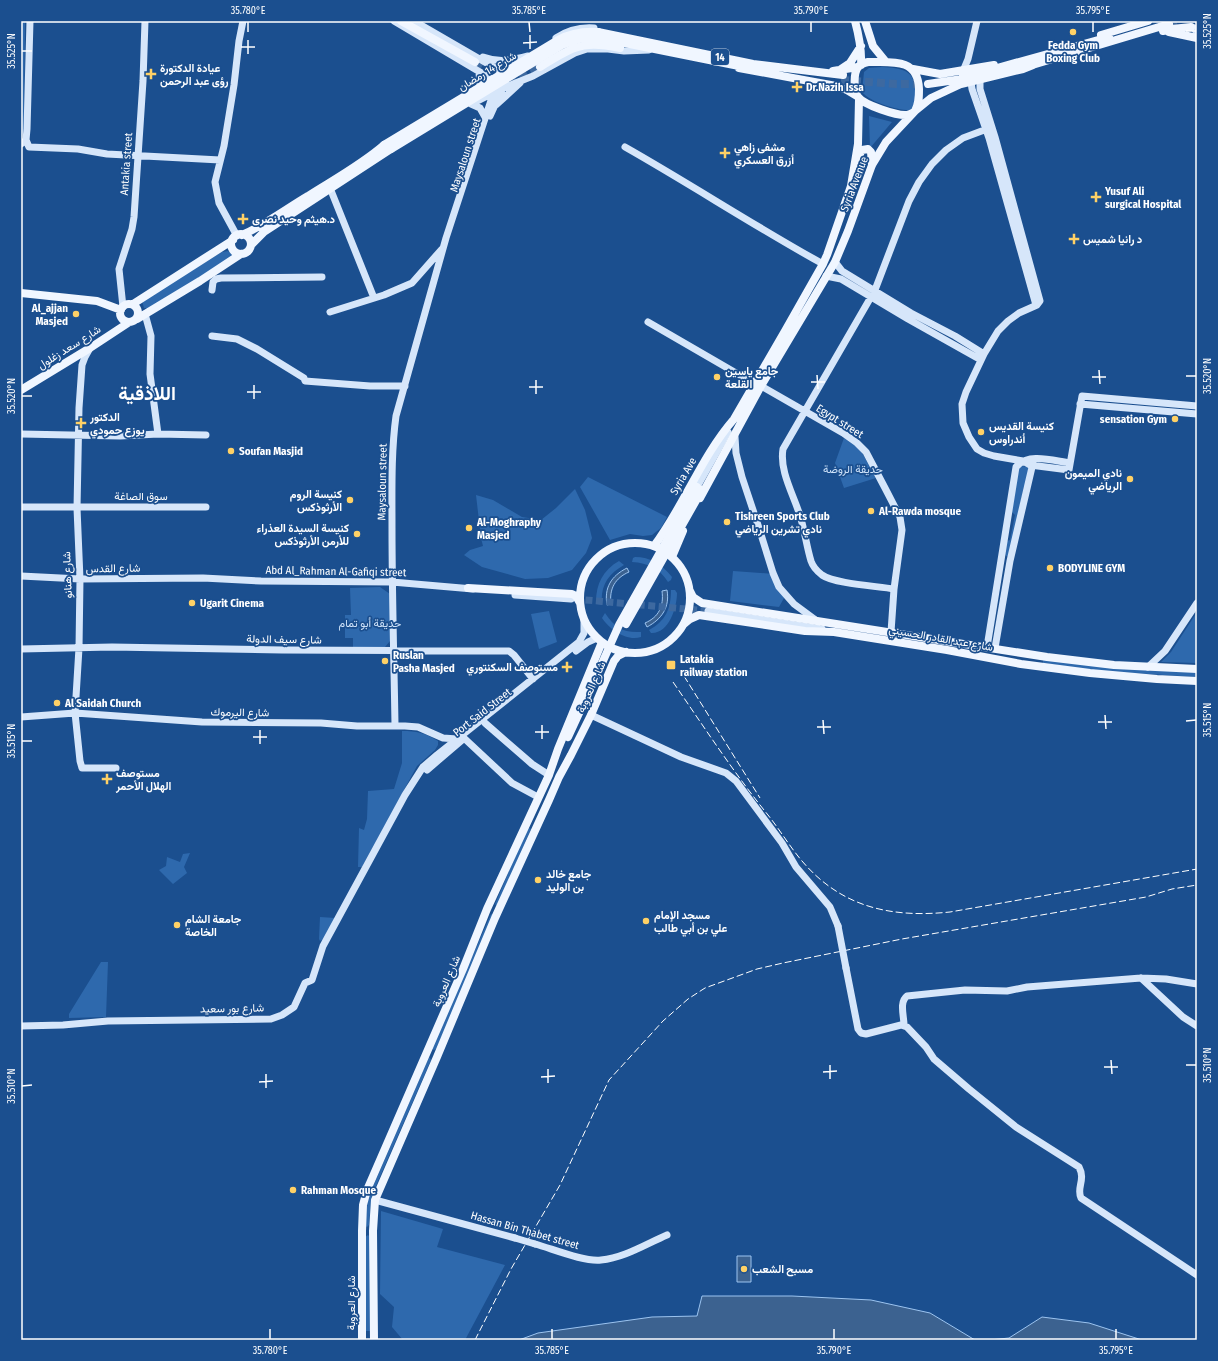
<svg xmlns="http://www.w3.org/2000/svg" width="1218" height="1361" viewBox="0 0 1218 1361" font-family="'Fira Sans Condensed',Vazirmatn,sans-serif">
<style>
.green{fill:#2e69ad}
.water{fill:#3c6290;stroke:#9cc4f0}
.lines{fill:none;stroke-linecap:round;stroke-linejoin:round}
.secondary-tunnel{stroke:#3d69a0;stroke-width:7;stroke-dasharray:7 3.5;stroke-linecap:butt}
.primary-tunnel{stroke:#3d69a0;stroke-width:8;stroke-dasharray:8 4;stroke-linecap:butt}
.secondary{stroke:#d6e6fa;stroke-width:7}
.primary{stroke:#f0f6ff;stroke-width:8}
.rail{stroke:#fff;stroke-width:1;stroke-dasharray:7 3;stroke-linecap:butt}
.secondary-bridge{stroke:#d6e6fa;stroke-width:7}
.primary-bridge{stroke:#f0f6ff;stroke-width:8}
.ticks{fill:none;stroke:#fff;stroke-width:1.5}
.poi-dot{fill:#ffd166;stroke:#1b4f8f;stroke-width:1.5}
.labels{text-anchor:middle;stroke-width:3.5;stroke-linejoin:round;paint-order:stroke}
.shield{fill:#1b4f8f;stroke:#bbcadd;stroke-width:1}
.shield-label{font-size:10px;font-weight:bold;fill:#fff}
.poi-label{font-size:11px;font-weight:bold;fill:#fff;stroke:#1b4f8f;text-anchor:start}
.street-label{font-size:11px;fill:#fff;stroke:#1b4f8f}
.park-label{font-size:11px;fill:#cfe3fa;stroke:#1b4f8f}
.town-label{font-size:19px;font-weight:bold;fill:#fff;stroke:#1b4f8f}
.neatline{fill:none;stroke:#fff;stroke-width:1.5}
.ticks-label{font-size:10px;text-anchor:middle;fill:#fff}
</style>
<rect width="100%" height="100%" fill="#1b4f8f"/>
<path class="green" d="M21,21H25L24,130L21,137Z
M882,67C902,68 917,70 915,95C915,100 915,105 911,110C898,111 870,102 862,92L864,72L869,68Z
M869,116L892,122L870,148Z
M228,251L232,254L231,261L150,309L144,308L142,301L222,252Z
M844,438L860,449L876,478L844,488L835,463Z
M1021,466L1029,467L1027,485L1024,486L1009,557L1006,556L1005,554L1007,541L1010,540L1015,515L1012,512L1018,469Z
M588,477L667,517L661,528L652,535L643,536L630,534L610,540L580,487Z
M575,489L585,510L592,538L586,553L572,570L548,578L525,579L482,567L464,555L470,550L483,546L481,538L476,495L493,500L522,517L541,520L556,508Z
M635,557C650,557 662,564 672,577L671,580L668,582C660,569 648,563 632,562L633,558Z
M619,561L624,565C608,574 600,586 602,605L597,604L596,602C596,584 603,570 619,561Z
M733,571L774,574L784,598L779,607L730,601Z
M380,587L390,594V641L385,647H353V638H345V615H351L350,588Z
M671,590H675L677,593C677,607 669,634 651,633L649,630C666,621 671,608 671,590Z
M549,611L557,642L539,649L531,614Z
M1197,612V663L1161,662L1171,652Z
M605,613C615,628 623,633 641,632V637C627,642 609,629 602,618Z
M1043,660L1197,672V677L1099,671L1043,663Z
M402,731C417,731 425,733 438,741V745L435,750L417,766L362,867H358L359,828L364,830L367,819L368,791L394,789L402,763Z
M527,829L529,828L531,829L497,906L495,904Z
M190,853L184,867L187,873L173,884L159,870L166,866L167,857L180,862L183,854Z
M491,914L494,915L495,916L436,1049L434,1050L432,1049V1047Z
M320,917L335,918L324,939L320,941L319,939Z
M101,962H108L106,1017L69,1018V1014Z
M429,1057L430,1058L431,1060L372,1195L371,1201L369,1225L367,1227L365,1226L368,1198Z
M381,1211L443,1229L437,1247L505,1265L465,1340H403L392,1327L394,1307L380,1294Z
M368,1235L369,1236L370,1331H366L365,1237Z"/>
<path class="water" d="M627,568L629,572C615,578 609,589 611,604L607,605C604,588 611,576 627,568Z
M667,590C670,607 662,619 647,627L645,623C659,617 664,606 662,591Z
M737,1256H751V1282H737Z
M702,1296H792L871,1300L930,1313L975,1340H519L538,1333L652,1317L697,1316Z
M1042,1317L1089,1323L1142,1340H990L1009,1338Z"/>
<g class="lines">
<path class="secondary-tunnel" d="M575,599L708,611"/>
<path class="primary-tunnel" d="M1169,24L1180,21
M475,62C505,80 507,82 540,67
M841,80L896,84H928"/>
<path class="secondary" d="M394,21L490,78L493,82L495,88L446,238L396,416C391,452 392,491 392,528C392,594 394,660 395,725
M414,21L502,72L506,78L505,83L490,116
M1194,28L1197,33
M556,38C568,30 580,27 594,28
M483,57C499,63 513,60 528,56
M963,71L968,59L977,21
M479,72L480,86
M980,80V89L995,137L1040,301L1037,305L1019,313L1008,321L998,331L984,354L966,392L962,404L963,423L969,437L977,449L984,453L994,456L1023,461L1030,465L1069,470L1082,396L1197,406
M971,82L972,89L989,138L1036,305
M477,101L503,88L533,76L575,53L587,49H608L624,51L649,50
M471,104L480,108L485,117
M496,105L520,83
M26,140L29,147L78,149L107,154L220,160
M21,144L26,140L27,129L30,21
M625,147C692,185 756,227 823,264
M330,188L374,298
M237,236L219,203L215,182L224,146L234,85L239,41L243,21
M835,262L842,271L911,313L955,336L984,354
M826,276L841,279L908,319L981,360
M212,290L213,282L216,279L221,278L322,277
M123,307L119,269L132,229L134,217L143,81L145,21
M330,312L384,295L412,283L442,249
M145,314L151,336L150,374L158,434
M648,322L755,384
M212,336L237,339L257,349L304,378L305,381L370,386H405
M90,348L85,357L82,365L79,408L77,508L80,579L79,648L75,713L80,761L82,768H116
M761,386L843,433L857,443L866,452L885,488L900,517L902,530L894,589L891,632
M1080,404L1197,414
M21,434L120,436L158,434L206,435
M735,437L736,453L742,477L759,528L773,573L779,587L794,604L817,621
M697,487L728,432
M21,507H206
M21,576L80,579L203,578L261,581L392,582L473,589
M894,589C877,586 835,584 822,575C818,572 813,567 811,561C807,548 805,533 801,519C795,497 779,472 783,449L875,290L909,201L919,182L932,164L946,150L963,138L987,129
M515,595L571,599
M708,611L822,629
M987,647L1016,467C1028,452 1054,461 1070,463
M995,648L1010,561L1033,463
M21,649L112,647L282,650L509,651L514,655L533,679
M576,651L588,642L597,638
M1148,667L1165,651L1197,603
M591,715L681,757L726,773L736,781L782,843L796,867L830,907L838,926
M21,717L75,713L202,722L321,723L357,726H405L418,727L443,738L457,739
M485,723L532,764L549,775
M465,739L512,783L538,797
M427,770L462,740
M846,968L858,1029L861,1033L866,1034L901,1025L907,1027L926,1047L934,1059L969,1089L1016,1127L1079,1167C1086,1180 1076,1188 1081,1198L1197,1275
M1141,978L1183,1017L1197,1026
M904,1025C904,1016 899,1002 907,996L965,990L1007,991L1027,987L1141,978L1166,979L1197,984
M21,1026L63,1025L108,1021L271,1019L282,1015L294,1007L305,983L312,980L323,946L405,795L423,767L437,755L579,642L584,633V620
M375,1200L515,1238
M535,1244C553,1249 584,1262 601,1260C624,1258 646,1244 667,1235"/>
<path class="primary" d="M401,21L475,62
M855,21C859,36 862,49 861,65
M865,21L873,46L886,62
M1163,31L1172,29L1191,27
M598,32L753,64L843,75
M1169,32L1197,38
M1101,35L1148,21
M600,38L744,67
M868,62C892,62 918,58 919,89C919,97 919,104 915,111C913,113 910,114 907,115C897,116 864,105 858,97C854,91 853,74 858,67C860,64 864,63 868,62Z
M1029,66L1169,24
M540,67C555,58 571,46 589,45C599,44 610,46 620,48
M739,68L836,86L847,90L857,96
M841,69L850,63L861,46
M913,69L940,74L994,65
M833,71L858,67
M963,75L990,70L1109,37
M928,84L969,78
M857,159L862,150L868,149L871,152L872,165
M231 244a10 10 0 1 1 20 0a10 10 0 1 1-20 0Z
M242,235C265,225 286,209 308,196C333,180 361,165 384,145
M251,245L264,232L391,149
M21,293L97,301L121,310
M120 313a9 9 0 1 1 18 0a9 9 0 1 1-18 0Z
M133,304L233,240
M137,319L200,281L241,254
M21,390L90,348L128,323
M700,498L761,386L835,262L848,231L872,165L886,142L915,111L931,98L961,84L1023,69L1033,65
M580 598a55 55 0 1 1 110 0a55 55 0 1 1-110 0Z
M654,546C684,506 701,457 734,419L785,331L823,264L827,255L851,186L858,144L859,99
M672,557L683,531
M468,588L572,594L576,596L580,603
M690,591L693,597L702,603L1047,657L1114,665L1197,669
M684,624L690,619L699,615L805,631L834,632L947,650L1021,664L1090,673L1157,679L1197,681
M568,737L599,670
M362,1340V1231L363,1205L367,1190L463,969L487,909L549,775L558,749L602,642
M374,1340L373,1231L375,1200L437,1057L495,918L549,800L559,777L571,755L591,715L614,661L618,656L626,652"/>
<path class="rail" d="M684,676L760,798
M673,682C704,727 734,773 768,815C780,830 790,847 802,861C842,908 892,918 950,912L1197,869
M475,1340L511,1269L560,1185L609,1080L663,1021L688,999L705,988L757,969L783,963L902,939L1146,897L1172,889L1197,885"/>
<path class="secondary-bridge" d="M838,926L846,968
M515,1238L535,1244"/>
<path class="primary-bridge" d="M384,145L558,40C571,33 583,31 598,32
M391,149L562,45L579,39L600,38
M626,624L702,490
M599,670L619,625L697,487"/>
</g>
<path class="ticks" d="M248,22V32M529,22L530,32M811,22V32M1093,22V32M1186,31H1196M530,35V49M248,40V54M523,43L537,42M241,47H255M22,51H32M1099,370L1100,384M817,375L818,389M1186,376H1196M1092,377H1106M536,380V394M811,382H825M254,385V399M529,387H543M247,392H261M22,396H32M1105,715L1106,729M823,720L824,734M1186,721L1196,720M1098,722H1112M542,725V739M817,727H831M260,730V744M535,732H549M253,737H267M22,741H32M1111,1060L1112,1074M830,1065V1079M1186,1065H1196M1104,1067H1118M548,1069V1083M823,1072L837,1071M266,1074V1088M541,1077L555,1076M259,1082L273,1081M22,1086L32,1085M270,1329V1339M552,1329V1339M834,1329V1339M1116,1329V1339"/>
<g class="poi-dot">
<circle cx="1073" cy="32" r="4"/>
<path d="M149 68h4v4h4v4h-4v4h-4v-4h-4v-4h4z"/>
<path d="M795 81h4v4h4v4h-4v4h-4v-4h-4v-4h4z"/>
<path d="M723 147h4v4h4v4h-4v4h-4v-4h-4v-4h4z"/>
<path d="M1094 191h4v4h4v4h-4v4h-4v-4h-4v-4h4z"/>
<path d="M241 213h4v4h4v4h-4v4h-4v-4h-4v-4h4z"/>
<path d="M1072 233h4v4h4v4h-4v4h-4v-4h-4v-4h4z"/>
<circle cx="76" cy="314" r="4"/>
<circle cx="717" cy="377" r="4"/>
<circle cx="1175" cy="419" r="4"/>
<path d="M79 417h4v4h4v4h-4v4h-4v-4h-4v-4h4z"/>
<circle cx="981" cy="432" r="4"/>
<circle cx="231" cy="451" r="4"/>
<circle cx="1130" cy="479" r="4"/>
<circle cx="350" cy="500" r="4"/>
<circle cx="871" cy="511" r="4"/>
<circle cx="727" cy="522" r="4"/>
<circle cx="469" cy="528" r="4"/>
<circle cx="357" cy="534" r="4"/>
<circle cx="1050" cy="568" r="4"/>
<circle cx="192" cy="603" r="4"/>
<circle cx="385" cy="661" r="4"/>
<rect x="666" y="660" width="10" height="10" rx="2"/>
<path d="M565 661h4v4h4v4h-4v4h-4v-4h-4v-4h4z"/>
<circle cx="57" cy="703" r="4"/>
<path d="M105 773h4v4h4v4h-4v4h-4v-4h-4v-4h4z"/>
<circle cx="538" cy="880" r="4"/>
<circle cx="646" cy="921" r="4"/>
<circle cx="177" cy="925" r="4"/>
<circle cx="293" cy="1190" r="4"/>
<circle cx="744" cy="1269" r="4"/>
</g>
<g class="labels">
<rect class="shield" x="711" y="49" width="18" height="16" rx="3"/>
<g class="shield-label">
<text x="720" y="61">14</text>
</g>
<g class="poi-label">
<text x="1073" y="49" text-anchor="middle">Fedda Gym<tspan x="1073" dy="13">Boxing Club</tspan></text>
<text x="160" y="72">عيادة الدكتورة<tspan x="160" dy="13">رؤى عبد الرحمن</tspan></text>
<text x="806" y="91">Dr.Nazih Issa</text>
<text x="734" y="151">مشفى زاهي<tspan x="734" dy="13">أزرق العسكري</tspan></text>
<text x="1105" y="195">Yusuf Ali<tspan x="1105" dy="13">surgical Hospital</tspan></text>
<text x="252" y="223">د.هيثم وحيد نصرى</text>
<text x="1083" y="243">د رانيا شميس</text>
<text x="68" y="312" text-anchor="end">Al_ajjan<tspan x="68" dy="13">Masjed</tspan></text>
<text x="725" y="375">جامع ياسين<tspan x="725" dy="13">القلعة</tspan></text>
<text x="90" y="421">الدكتور<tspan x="90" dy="13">يوزع حمودي</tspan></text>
<text x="1167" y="423" text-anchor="end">sensation Gym</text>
<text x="989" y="430">كنيسة القديس<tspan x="989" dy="13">أندراوس</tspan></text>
<text x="239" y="455">Soufan Masjid</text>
<text x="1122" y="477" text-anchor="end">نادي الميمون<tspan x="1122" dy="13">الرياضي</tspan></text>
<text x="342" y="498" text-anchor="end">كنيسة الروم<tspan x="342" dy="13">الأرثوذكس</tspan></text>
<text x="879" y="515">Al-Rawda mosque</text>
<text x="735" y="520">Tishreen Sports Club<tspan x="735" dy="13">نادي تشرين الرياضي</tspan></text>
<text x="477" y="526">Al-Moghraphy<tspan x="477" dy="13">Masjed</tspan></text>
<text x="349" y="532" text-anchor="end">كنيسة السيدة العذراء<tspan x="349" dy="13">للأرمن الأرثوذكس</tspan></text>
<text x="1058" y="572">BODYLINE GYM</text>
<text x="200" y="607">Ugarit Cinema</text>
<text x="393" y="659">Ruslan<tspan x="393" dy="13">Pasha Masjed</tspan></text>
<text x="680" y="663">Latakia<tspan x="680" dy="13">railway station</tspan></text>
<text x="558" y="671" text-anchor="end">مستوصف السكنتوري</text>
<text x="65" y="707">Al Saidah Church</text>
<text x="116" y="777">مستوصف<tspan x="116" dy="13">الهلال الأحمر</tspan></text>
<text x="546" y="878">جامع خالد<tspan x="546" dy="13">بن الوليد</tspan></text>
<text x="654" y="919">مسجد الإمام<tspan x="654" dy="13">علي بن أبي طالب</tspan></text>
<text x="185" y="923">جامعة الشام<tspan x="185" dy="13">الخاصة</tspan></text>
<text x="301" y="1194">Rahman Mosque</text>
<text x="752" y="1273">مسبح الشعب</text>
</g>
<g class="street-label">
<text transform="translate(487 71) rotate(-31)" y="4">شارع 14 رمضان</text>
<text transform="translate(465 155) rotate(-72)" y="4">Maysaloun street</text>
<text transform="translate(126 164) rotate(-86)" y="4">Antakia street</text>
<text transform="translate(854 184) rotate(-69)" y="4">Syria Avenue</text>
<text transform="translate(69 347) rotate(-32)" y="4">شارع سعد زغلول</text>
<text transform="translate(840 421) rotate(32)" y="4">Egypt street</text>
<text transform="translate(683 476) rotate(-60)" y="4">Syria Ave</text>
<text transform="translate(382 482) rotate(-89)" y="4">Maysaloun street</text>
<text x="141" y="500">سوق الصاغة</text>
<text transform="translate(113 568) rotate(-1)" y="4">شارع القدس</text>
<text transform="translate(336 571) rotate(1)" y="4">Abd Al_Rahman Al-Gafiqi street</text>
<text transform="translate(67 575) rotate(-92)" y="4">شارع هنانو</text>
<text transform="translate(941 638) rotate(10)" y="4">شارع عبد القادر الحسيني</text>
<text transform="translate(284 639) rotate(1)" y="4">شارع سيف الدولة</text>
<text transform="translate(591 687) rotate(-66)" y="4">شارع العروبة</text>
<text transform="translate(240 712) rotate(1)" y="4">شارع اليرموك</text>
<text transform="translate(482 712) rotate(-38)" y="4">Port Said Street</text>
<text transform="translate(446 981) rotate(-67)" y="4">شارع العروبة</text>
<text transform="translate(232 1008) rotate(-1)" y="4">شارع بور سعيد</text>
<text transform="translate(525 1230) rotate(16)" y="4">Hassan Bin Thabet street</text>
<text transform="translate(351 1303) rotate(-90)" y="4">شارع العروبة</text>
</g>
<g class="park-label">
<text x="853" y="473">حديقة الروضة</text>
<text x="370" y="627">حديقة أبو تمام</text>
</g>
<g class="town-label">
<text x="147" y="400">اللاذقية</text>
</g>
</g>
<rect width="1218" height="1361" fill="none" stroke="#1b4f8f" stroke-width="44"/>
<rect x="22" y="22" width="1174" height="1317" class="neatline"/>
<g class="ticks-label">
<text x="248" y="14">35.780°E</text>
<text x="529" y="14">35.785°E</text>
<text x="811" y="14">35.790°E</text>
<text x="1093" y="14">35.795°E</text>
<text transform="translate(1207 31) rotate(-90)" y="4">35.525°N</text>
<text transform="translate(11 51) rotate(-90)" y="4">35.525°N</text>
<text transform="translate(1207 376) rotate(-90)" y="4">35.520°N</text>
<text transform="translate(11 396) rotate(-90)" y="4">35.520°N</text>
<text transform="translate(1207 720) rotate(-90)" y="4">35.515°N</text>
<text transform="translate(11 741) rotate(-90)" y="4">35.515°N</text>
<text transform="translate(1207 1065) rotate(-90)" y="4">35.510°N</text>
<text transform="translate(11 1086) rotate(-90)" y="4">35.510°N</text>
<text x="270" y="1354">35.780°E</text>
<text x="552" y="1354">35.785°E</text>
<text x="834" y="1354">35.790°E</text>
<text x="1116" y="1354">35.795°E</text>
</g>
</svg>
